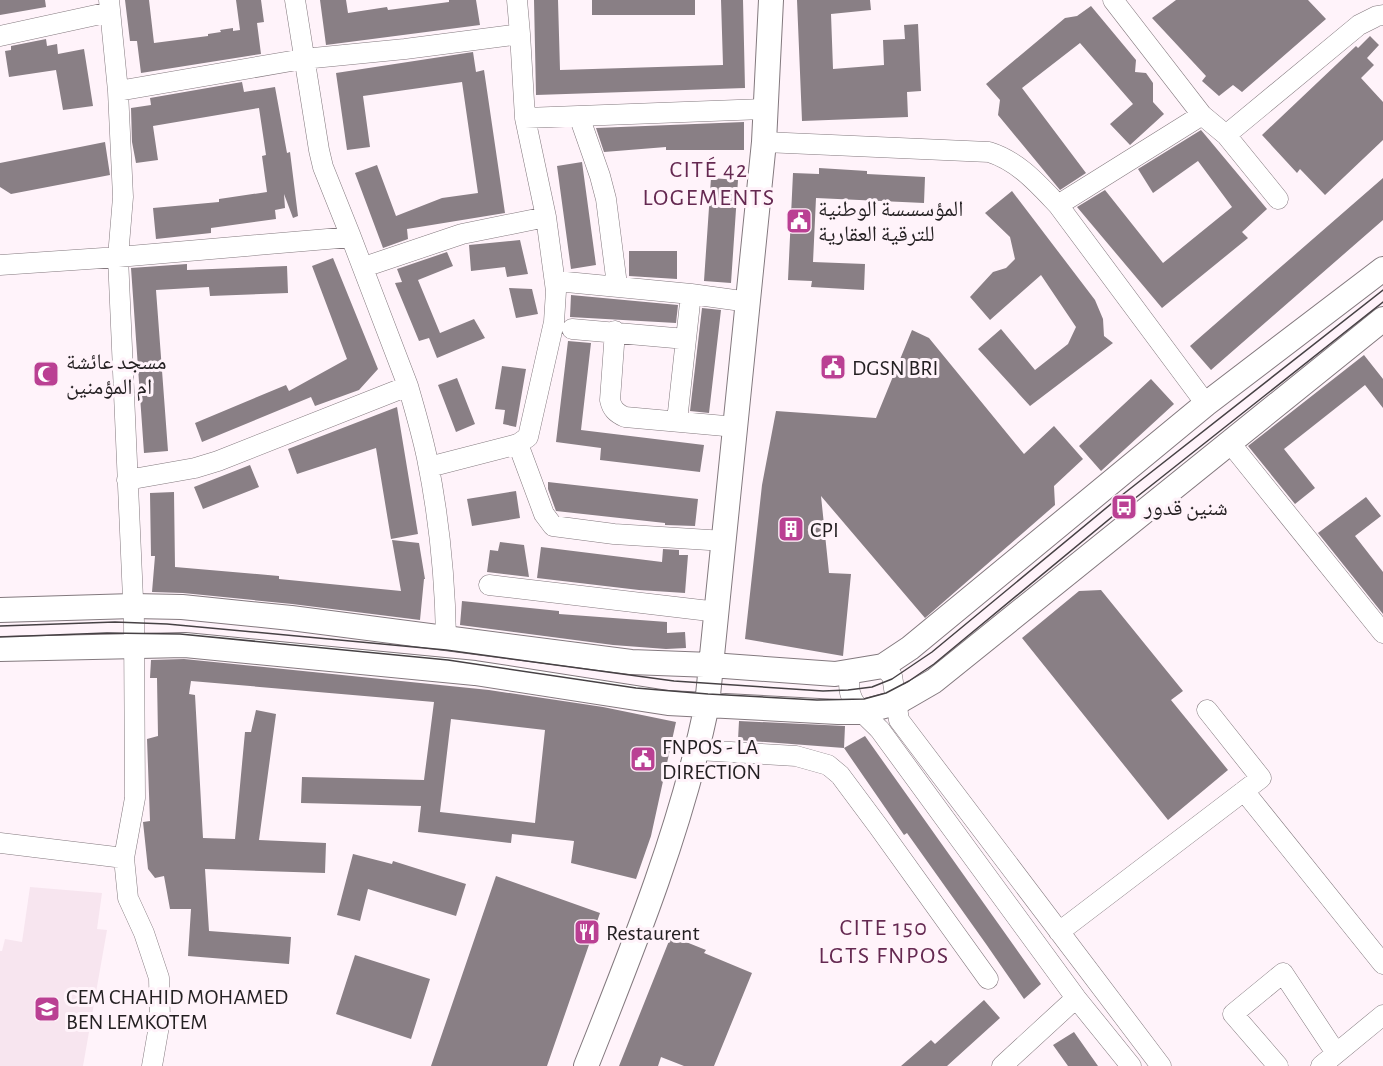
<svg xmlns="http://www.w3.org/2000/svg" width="1383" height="1066" viewBox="0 0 1383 1066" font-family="'Alegreya Sans','Noto Naskh Arabic',sans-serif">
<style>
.built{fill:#f7e5ef}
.building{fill:#897f85;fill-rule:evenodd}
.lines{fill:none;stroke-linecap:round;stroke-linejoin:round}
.minor-casing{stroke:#83797e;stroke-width:21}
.tertiary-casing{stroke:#83797e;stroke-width:26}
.minor{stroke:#fff;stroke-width:20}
.tertiary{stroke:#fff;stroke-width:24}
.tram{stroke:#464144;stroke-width:1.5}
.labels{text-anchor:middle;stroke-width:6;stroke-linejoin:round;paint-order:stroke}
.poi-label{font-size:22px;fill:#231f21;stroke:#fff3fa;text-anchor:start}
.neighbourhood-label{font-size:24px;letter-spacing:1.5px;fill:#652951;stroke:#fff3fa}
</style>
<rect width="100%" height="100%" fill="#fff3fa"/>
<path class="built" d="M30,887L102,893L97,929L107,930L83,1066H0V951H2L5,939L22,942Z"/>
<path class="building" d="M0,0H45L46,7L0,15Z
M125,0H149L154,43L208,36V34L221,32L220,30L233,28V31L240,30L236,0H261L264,22L257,23L261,54L141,73L137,41H130Z
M320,0H346L348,13L387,7L388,10L449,2V0H476L480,25L326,45Z
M534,0H558L560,70L723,65L721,0H743L745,88L536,95Z
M592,0H695V15H592Z
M797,0H870L871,10L831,14L833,69L884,65L883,40L905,39L904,25L918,24L921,91L907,92L908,117L802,121Z
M1176,0H1308L1326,19L1242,92L1233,85L1219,96L1202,81L1206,76L1152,18Z
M1091,6L1136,60L1135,72L1146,73L1153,83V102L1164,114L1130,145L1110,124L1133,104L1080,43L1022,88L1086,173L1060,190L998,115L1000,100L986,84L1065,18L1077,16Z
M1370,36L1379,45L1367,58L1374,65L1361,78L1383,102V140L1325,195L1300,169L1297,173L1262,135L1356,46L1358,48Z
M46,39L47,46L57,44L58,54L84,49L93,106L63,110L56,70L9,77L5,51L11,50V46Z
M473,52L476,72L484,70L505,213L407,229L408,239L383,248L355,173L377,165L396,216L442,198L478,193L462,82L363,96L370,147L347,150L336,73Z
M242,82L244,92L275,87L287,153L290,152L298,216L293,218L284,194L285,208L275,210L276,219L211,228V233L156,239L153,208L219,202V199L267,192L262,156L266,155L259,108L153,126L158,160L136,163L132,142L131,108L151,105L150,98Z
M744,122V150H666V147L604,152L596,128Z
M1201,130L1267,209L1242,232L1248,238L1162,308L1077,207L1105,190L1163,263L1232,207L1198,161L1153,193L1138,169Z
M105,142L110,175L11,194L0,187V163Z
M582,162L596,265L571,269L557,166Z
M819,168L867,171V174L925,177L924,203L816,198L813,262L865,264L864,290L811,287L812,281L788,280L793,173L819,174Z
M711,178L738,180L731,283L704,281Z
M1383,178V220L1211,370L1190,346Z
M1012,191L1095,300L1103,319L1104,336L1113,343L1030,406L978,349L1001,329L1035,370L1068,344L1076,327L1041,275L990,320L970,297L993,272L1006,268L1015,259L1010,237L985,213Z
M520,240L528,274L507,277L505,267L471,271L469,245Z
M629,251H677V279L629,276Z
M447,252L453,266L418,280L440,333L474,319L485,338L437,358L429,338L419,341L395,283L402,282L397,269Z
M333,258L378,369L359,390L315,406L311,397L202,442L195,423L286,385L289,391L347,359L312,266Z
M187,264V270L287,266L288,293L210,296L209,287L156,290L168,451L144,453L131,268Z
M509,288L532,289L538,314L516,318Z
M571,295L678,305L676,323L570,317Z
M702,308L721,310L709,413L690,411Z
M912,330L929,338L1024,454L1054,426L1083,459L1054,486L1055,505L925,618L821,496L829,573L851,574L843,656L745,639L762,485L776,411L876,418Z
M568,341L591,343L581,430L704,445L700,472L600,460L601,448L556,442Z
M1364,355L1383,379V408L1365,385L1284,449L1315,488L1295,504L1248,446Z
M502,366L526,369L516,427L503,424L505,410L495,409Z
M457,378L475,424L456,432L438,385Z
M1151,379L1174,404L1101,471L1079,446Z
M397,407L418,534L391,539L376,448L297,474L288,449Z
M250,465L259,487L203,509L194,487Z
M548,482L698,499L695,526L665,525V523L556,511L548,489Z
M516,491L520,518L472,526L467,499Z
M174,492L175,567L279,576V579L401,591L392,540L419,543L425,579H424L420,620L292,604L183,593L152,592L155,556H151L150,493Z
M1366,497L1381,516L1355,536L1383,572V614L1318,533Z
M500,542L524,545L529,577L487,572L490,550L498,551Z
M541,547L662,562L663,549L679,550V555H688L685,593L639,590L537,578Z
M1101,590L1183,691L1171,700L1228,770L1168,820L1022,638L1079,591Z
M462,601L559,611V614L667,622V633L685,632L686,648L666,649L613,645L460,625Z
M184,659L489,690L603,707L676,722L651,836L636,879L571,863L574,841L512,834L511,843L418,832L421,806L301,803L302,777L424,780L434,702L191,681L189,694L195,695L203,838L235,839L245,732H251L256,710L276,714L259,840L326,843L325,873L205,869L209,931L291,937L289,964L188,956L191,909H170L164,876L155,878L148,869L143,822L150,821L147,739L158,736L157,678H150L151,660ZM451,719L545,730L535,823L440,812Z
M739,721L845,726L844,748L738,740Z
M865,736L1041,984L1024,999L986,944L907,833L904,835L844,748Z
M353,854L392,864L393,861L466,884L456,916L368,889L360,921L337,915Z
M496,876L600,913L547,1066H431Z
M671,936L706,950L704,953L752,973L714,1066H684L661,1057L658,1066H619Z
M355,955L430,979L411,1039L336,1014Z
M984,1000L1000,1018L947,1066H901L931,1040L935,1044Z
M1074,1032L1098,1066H1068L1053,1045Z"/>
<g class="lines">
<g class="minor-casing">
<path id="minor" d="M109,0L118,91
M1113,0L1202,115L1226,135L1278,199
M0,36L110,12
M579,116L600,176L606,199L617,285
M525,118L766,109
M1226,135L1359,25L1377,16L1383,15
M764,142L989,152C1018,161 1037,183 1058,205L1206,404
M1058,205L1202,115
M0,265L118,257L351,237L323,167L319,150L295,0
M364,267L462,234L546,217
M556,281L691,294
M572,329L686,339L691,294L749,302
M615,331L610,400C612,409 616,413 625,417L736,427
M408,386C415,410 422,434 427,458C439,517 445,578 446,637
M677,421L686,339
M1230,443L1383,633
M518,444L544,514L553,526L614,534L725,541
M429,467L518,444L528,437L554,322L556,291L546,217L525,118L520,34
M127,480L195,468L218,461L408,386L351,237
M489,585L718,612
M883,666L892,676L899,720L1161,1066
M851,671C843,701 861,710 880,730L1076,998L1131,1066
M698,750L796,756L828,765L840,775L878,826L988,979
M1244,791L1383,964
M0,843L124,858L135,798L134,622L118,257L123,197L118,91L303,59L405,49L520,34L517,0
M124,858L128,898L144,933L159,978L160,1020L152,1066
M1059,932L1261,778L1207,710
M1002,1066L1076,998
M1278,1066L1233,1014L1283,973L1336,1053
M1321,1066L1383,1015"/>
</g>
<g class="tertiary-casing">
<path id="tertiary" d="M0,610L133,606L182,607L291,618L631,662L711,665L835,674L883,666L910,648L1206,404L1383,269
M0,649L185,645L475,673L668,703L838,712H862L896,703L934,681L1383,319
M586,1066C633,948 681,830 707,705L764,142L771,0"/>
</g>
<use href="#minor" class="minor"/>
<use href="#tertiary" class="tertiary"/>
<path class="tram" d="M0,626L115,622L167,624L446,650L674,681L823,691L848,690L872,687L892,679L932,652L1117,499L1383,290
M0,637L107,633L180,634L448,660L636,688L708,694L817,700L864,699L886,693L909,681L934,664L1124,507L1383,302"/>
</g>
<defs>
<g id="civic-square" transform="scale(1.35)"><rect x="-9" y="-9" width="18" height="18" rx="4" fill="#ba4093" stroke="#fff3fa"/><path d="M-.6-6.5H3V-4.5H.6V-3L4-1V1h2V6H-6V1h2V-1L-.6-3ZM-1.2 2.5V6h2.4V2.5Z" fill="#fff"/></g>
<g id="mosque-square" transform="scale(1.35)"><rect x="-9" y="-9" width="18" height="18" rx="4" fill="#ba4093" stroke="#fff3fa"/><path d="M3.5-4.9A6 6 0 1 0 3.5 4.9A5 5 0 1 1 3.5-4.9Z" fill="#fff"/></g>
<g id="bus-square" transform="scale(1.35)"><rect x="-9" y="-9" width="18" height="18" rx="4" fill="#ba4093" stroke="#fff3fa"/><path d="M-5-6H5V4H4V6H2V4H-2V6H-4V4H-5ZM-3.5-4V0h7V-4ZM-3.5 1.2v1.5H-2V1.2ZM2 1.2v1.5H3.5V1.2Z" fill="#fff"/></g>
<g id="building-square" transform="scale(1.35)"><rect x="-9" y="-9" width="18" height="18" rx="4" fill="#ba4093" stroke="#fff3fa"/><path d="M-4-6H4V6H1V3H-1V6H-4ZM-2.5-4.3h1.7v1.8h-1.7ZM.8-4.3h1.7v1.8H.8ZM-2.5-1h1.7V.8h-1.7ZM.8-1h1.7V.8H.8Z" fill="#fff"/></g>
<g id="restaurant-square" transform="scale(1.35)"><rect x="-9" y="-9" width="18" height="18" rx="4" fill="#ba4093" stroke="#fff3fa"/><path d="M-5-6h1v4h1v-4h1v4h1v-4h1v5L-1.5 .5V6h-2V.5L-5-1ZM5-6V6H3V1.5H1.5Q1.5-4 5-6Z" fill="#fff"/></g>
<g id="school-square" transform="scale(1.35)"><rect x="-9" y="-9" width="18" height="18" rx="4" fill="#ba4093" stroke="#fff3fa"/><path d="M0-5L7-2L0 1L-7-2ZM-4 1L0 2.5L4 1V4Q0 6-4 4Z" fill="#fff"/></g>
</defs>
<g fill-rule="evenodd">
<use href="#civic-square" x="799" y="221"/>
<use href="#civic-square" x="833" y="367"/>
<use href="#mosque-square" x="46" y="374"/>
<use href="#bus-square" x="1124" y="507"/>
<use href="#building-square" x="791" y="529"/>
<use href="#civic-square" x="643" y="759"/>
<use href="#restaurant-square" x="587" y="932"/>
<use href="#school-square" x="47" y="1009"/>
</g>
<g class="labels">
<g class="poi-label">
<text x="818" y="216">المؤسسسة الوطنية<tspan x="818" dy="25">للترقية العقارية</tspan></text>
<text x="66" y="369">مسجد عائشة<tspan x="66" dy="25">ام المؤمنين</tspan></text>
<text x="852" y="375">DGSN BRI</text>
<text x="1144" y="515">شنين قدور</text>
<text x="810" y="537">CPI</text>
<text x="662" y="754">FNPOS - LA<tspan x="662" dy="25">DIRECTION</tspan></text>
<text x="606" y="940">Restaurent</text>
<text x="66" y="1004">CEM CHAHID MOHAMED<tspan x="66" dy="25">BEN LEMKOTEM</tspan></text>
</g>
<g class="neighbourhood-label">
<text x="709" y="177">CITÉ 42<tspan x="709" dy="28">LOGEMENTS</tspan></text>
<text x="884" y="935">CITE 150<tspan x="884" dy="28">LGTS FNPOS</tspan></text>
</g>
</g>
</svg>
